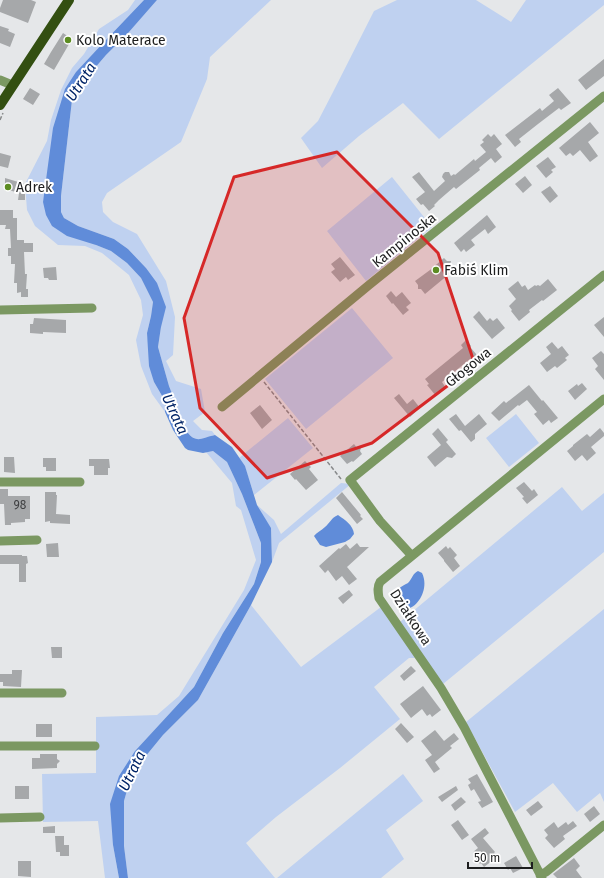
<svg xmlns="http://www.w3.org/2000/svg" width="604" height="878" viewBox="0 0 604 878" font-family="'Fira Sans',sans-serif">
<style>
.green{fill:#bfd1f0}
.water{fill:#608cd9}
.building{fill:#a6a8aa}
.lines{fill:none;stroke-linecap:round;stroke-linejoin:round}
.path{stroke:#888a8b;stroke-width:1.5;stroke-dasharray:4 2;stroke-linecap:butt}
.minor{stroke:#7b9862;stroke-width:9}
.major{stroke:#334f11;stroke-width:10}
.marked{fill:#d62828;fill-opacity:0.2;stroke:#d62828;stroke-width:3;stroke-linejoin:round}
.poi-dot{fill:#5c8c22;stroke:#fff;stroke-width:1.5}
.labels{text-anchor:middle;stroke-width:4;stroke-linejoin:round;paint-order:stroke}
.number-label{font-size:12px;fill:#3f4042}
.poi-label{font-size:14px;fill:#1d1e1f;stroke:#fff;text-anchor:start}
.street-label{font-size:14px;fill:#1d1e1f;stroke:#fff}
.water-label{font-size:15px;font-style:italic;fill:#002467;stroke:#fff}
</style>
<rect width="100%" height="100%" fill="#e5e7e9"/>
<path class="green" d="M135,0H144L103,43L76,72L43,202L96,245L111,251L127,263L141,278L153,302L151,316L147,333L154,382L165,401V412L152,394L141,366L136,340L143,315L141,300L129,275L102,253L85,246L58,245L35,226L27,210L25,184L47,141L51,120L61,90L72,68L84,54L99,29L128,10Z
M157,0H271L210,57L207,79L181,142L107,193L102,202L103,212L113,222L137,234L166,281L175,317L173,355L166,361L176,381L201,389L205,412L193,421L202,430L212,431L215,435C201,439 197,444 187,432L169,386L158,347L161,327L146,268L128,249L114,239L78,226L64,218L61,212V196L72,100L82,83L106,55L129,32Z
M397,0H476L511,22L526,0H604V5L439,139L403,103L359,136L322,168L301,138L318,121L332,94L374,11Z
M392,177L432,227L366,281L327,231Z
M352,308L393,358L306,429L265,379Z
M516,414L539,443L509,467L486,438Z
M288,418L313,448L254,495L245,467L239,458Z
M213,451L227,462L242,494L261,543V562L254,584L223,633L194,687L135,751L113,845L119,878H105L98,821L43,822L42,774L96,773V717L157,715L179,696L244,590L256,560L241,510L236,506L232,483L206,452Z
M341,483L351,484L279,543L272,562L271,529L257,505L274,520L281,534Z
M562,487L582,511L604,493V552L443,684L400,622Z
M251,605L301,667L381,607L416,658H409L374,687L400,719L340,768L276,817L246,843L275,878H128L124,846V801L128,787L145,757L163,735L198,700Z
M604,609V802L600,793L577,812L553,783L515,812L466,722Z
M403,774L423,801L386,830L404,859L381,878H277Z"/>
<path class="water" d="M144,0H157L129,32L106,55L82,83L72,100L61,196V212L64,218L78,226L114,239L128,249L146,268L157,283L166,307L161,327L158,347L169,386L187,432C197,444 201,438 215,435L232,447L245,466L257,505L271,528L272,562L251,605L198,700L163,735L145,757L128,787L124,801V846L128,878H119L113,845L110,804L119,776L135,751L194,687L223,633L254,584L261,562V543L242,494L227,462L213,451L203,453L188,450L185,448L173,430L165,412V401L154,382L149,366L147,333L151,316L153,302L141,278L127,263L111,251L96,245L67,236L52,226L46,215L43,202L53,128L65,89L76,72L103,43Z
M338,515C345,520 353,525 354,534L350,539L345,542L326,547L320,545L314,536C317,532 321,531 325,527C330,523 331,518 338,515Z
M418,571L422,573C429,587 420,607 405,610C398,606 389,598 397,590C400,587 404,585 408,583C412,579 413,573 418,571Z"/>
<path class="building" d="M3,0H31L36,2L28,23L0,12V8Z
M0,26L9,29L8,31L15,34L10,47L0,43Z
M63,33L72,39L54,70L44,64L51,52Z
M604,59V76L586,90L578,80Z
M30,88L40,94L33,105L23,99Z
M558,88L571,103L561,110L559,108L538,124L519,139L521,142L515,147L505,135L540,108L542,111L554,101L549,95Z
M590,122L599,133L588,142L598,156L590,162L580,150L573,156L570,153L566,156L559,148Z
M488,134L491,137L494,134L502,144L496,149L502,157L495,163L491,158L479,168L480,170L456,189L454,187L439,200L434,205L435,206L429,211L423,204L421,205L416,199L425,192L412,177L419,172L434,191L445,181L442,177L443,174L445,172H449L451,176L454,174L455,175L474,159L475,161L486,152L480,145L484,142L482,140Z
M0,153L11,156L8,168L0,166Z
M548,157L556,167L551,170L553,172L546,178L536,166Z
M525,176L532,185L523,193L515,184Z
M5,178L25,184V200H18L19,193L5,189Z
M550,186L558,196L550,203L541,192Z
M0,210H13V218H17V240H24V243H33V252H24L25,274H27L26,289H28V297H21V292L17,293V283H14L15,264H11V256H8V248H11L10,229H5L6,225H0Z
M487,215L496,227L488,234L485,229L471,240L475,245L466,252L464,249L461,252L454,243Z
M340,257L355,275L348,280L346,277L340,282L331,272L335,269L331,264Z
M444,258L447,261H451L450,265L454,270L425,294L421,289H418V285L415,281L430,270Z
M56,267L57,280H49L48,278H44L43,268Z
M548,279L557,290L543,301L542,300L529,310L530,312L519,321L511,311L512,310L509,306L516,299L508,289L518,281L522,287L525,285L528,290L535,285L536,286L538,285L540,286Z
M391,291L396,297L402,292L411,303L406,307L409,310L403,315L393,303L392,304L386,296Z
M479,311L487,321L490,318L493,321L497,318L505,328L492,339L473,317Z
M604,317V337L594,325Z
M34,318L66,320V333L43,332V334L30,333V324H33Z
M466,340L471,346L470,347L477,355L471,360L470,359L442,382L446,388L436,396L427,385L429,384L425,379L463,348L461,345Z
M552,342L558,349L562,346L569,355L565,358L567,360L557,368L555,366L547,372L540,363L551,354L546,347Z
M601,351L604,354V380L595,369L598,366L592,358Z
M582,383L587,389L575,400L568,391L577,384L578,386Z
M529,385L542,401L543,400L558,418L551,423L549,420L543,425L534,414L537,412L527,400L519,406L518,405L499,421L491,413L504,401L506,403Z
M399,394L407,404L413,399L420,408L410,417L394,398Z
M260,405L272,420L262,429L250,413Z
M456,414L465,426L479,414L487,424L475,434V439L471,442L461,430L459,431L449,419Z
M438,428L448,440L446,442L456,454L452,458L447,457L435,467L427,457L441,445L432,434Z
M600,428L604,433V436L591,447L596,453L587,461L582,455L575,461L567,451L573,446V445L587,434L590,437Z
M354,444L357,448H361L360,451L362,454L353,462L352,461L347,464L340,456Z
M4,457H14L15,473L4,472Z
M43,458H56V471H46V467H43Z
M89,459H109L110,468H108V475H94V466H89Z
M305,461L311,467L309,469L318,480L306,490L296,479L295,480L290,474Z
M524,482L532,491L534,489L538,495L527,504L522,498L524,497L516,488Z
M0,489H8V496H30V519H25V522L11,523V525H5L4,504H0Z
M45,492H56V495H57L56,514L70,515V524L50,523V521L45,522Z
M342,492L361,515L360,516L363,519L357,524L336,498Z
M58,543L59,557H47L46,544Z
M357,543L360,547H369L347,567L357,579L349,585L342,576L336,581L328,570L325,573L319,566L339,548L340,549L346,544L350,549Z
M446,546L448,549L450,547L457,555L454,558L460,566L453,572L444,561V560L438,553Z
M0,555H22V556H27L28,563L26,564V582H19V564H0Z
M349,590L353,595L343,604L338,598Z
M51,647H62V658H52Z
M411,666L416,671L404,681L400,676Z
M12,670H22L21,687L3,686V682H0V674H12Z
M423,686L441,710L432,717L430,714L427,716L422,709L411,718L400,704Z
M401,723L414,737L407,743L395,729Z
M36,724H52V737H36Z
M435,730L444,741L454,733L459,739L450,746L452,748L435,762L440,769L434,773L425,760L432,755L421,741Z
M40,754H57V759L60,761L57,764V768L32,769V758H40Z
M477,774L493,802L482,808L478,802L481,801L474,789L471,791L468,785L471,783L468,779Z
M15,786H29V799H15Z
M456,786L458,790L442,802L438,797Z
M461,797L466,802L455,811L451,805Z
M538,801L543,807L531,816L526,810Z
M594,806L600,814L590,822L584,814Z
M458,820L469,835L462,840L451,825Z
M573,821L577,826L563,836L565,839L554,848L545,838L548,835L544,830L554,822L558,828L566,822L568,825Z
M55,826V833H43V827Z
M485,828L489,833L483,838L495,852L494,853L497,857L484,867L481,863L480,864L474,857L476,856L473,852L478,848L471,839Z
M55,836H64V845H69V856H60V852H56Z
M516,856L523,868L513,873L510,868L508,870L504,863Z
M574,858L580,866L576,870L582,878H557L553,874Z
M18,861H31V877L18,876Z"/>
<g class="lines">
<path class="path" d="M0,120L3,113
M264,382L341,479"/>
<path class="minor" d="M0,80L12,85
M0,310L92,308
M222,407L369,285L604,96
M0,482H80
M0,541L37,540
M412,556L380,521L350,480L604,275
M0,693H62
M0,746H95
M0,818L40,817
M540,875L546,872L604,825
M542,878L464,727L441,688L379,598C378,592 377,587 380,582L604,399"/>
<path class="major" d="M0,105L69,0"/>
</g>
<path class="marked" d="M337,152L438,253L475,365L372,443L267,478L200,408L184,318L234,177Z"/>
<g class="poi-dot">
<circle cx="68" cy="40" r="4"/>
<circle cx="8" cy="187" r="4"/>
<circle cx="436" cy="270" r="4"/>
</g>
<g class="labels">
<g class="number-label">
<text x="20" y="509">98</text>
</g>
<g class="poi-label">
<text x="76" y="45">Kolo Materace</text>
<text x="16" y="192">Adrek</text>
<text x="444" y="275">Fabiś Klim</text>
</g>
<g class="street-label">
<text transform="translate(404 240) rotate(-39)" y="5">Kampinoska</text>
<text transform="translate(468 367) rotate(-39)" y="5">Głogowa</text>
<text transform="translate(411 617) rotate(57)" y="5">Działkowa</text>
</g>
<g class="water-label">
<text transform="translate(81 82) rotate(-57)" y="5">Utrata</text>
<text transform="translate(175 414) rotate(65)" y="5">Utrata</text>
<text transform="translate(132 771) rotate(-64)" y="5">Utrata</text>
</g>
</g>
<path d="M468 862v6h64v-6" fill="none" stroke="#1d1e1f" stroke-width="2"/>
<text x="474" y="862" font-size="12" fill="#1d1e1f" stroke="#ffffff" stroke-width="3" paint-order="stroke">50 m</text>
</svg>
